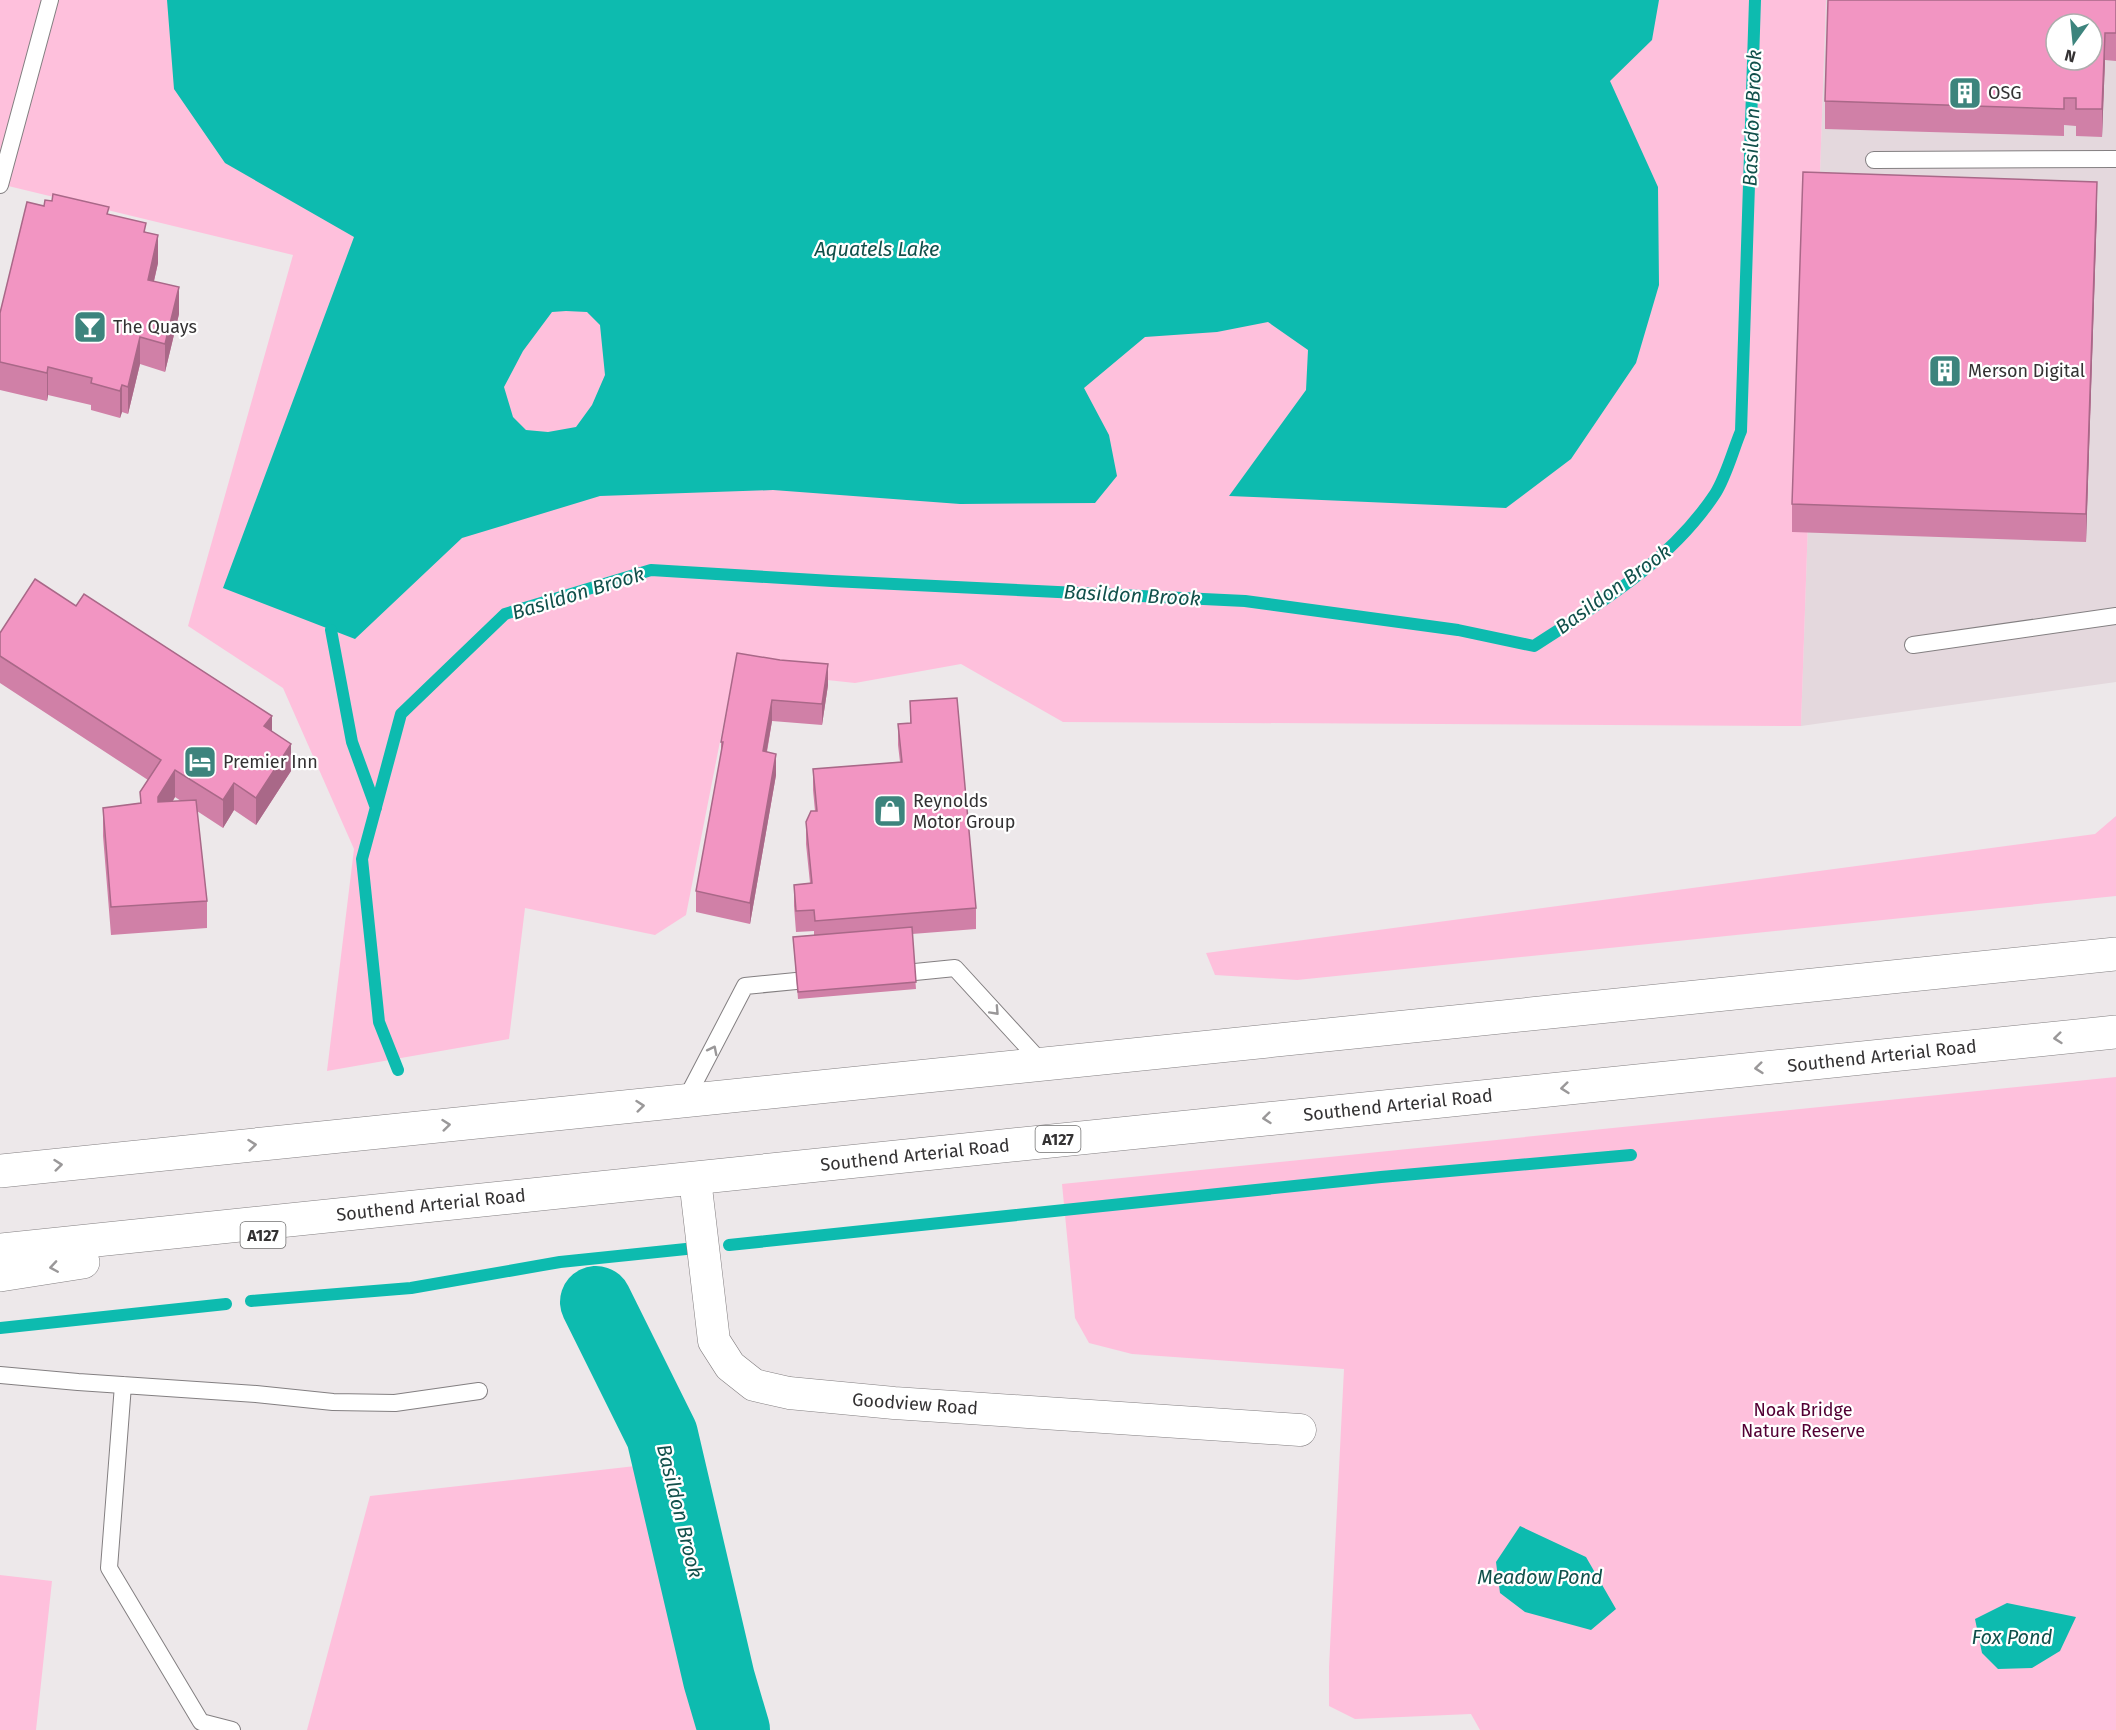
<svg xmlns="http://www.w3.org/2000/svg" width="2116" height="1730" viewBox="0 0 2116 1730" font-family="'Fira Sans',sans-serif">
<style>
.built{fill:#e4d8dd;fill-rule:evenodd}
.green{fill:#fec0dc}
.water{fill:#0dbbaf;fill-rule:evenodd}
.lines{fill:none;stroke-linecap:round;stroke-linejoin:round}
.stream{stroke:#0dbbaf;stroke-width:12}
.river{stroke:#0dbbaf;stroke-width:72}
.lane-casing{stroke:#837f81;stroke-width:18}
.street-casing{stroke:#837f81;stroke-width:33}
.highway-casing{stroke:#837f81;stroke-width:34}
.lane{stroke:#fff;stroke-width:16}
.street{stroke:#fff;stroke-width:32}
.highway{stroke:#fff;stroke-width:33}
.wall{fill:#d080a7;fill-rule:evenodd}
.shaded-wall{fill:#a96888}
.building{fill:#f295c2;stroke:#a96888;stroke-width:1.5;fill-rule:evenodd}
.oneway{stroke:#9a9899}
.labels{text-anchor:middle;stroke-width:4.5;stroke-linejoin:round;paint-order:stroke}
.shield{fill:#fff;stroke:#717070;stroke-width:1.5}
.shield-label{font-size:16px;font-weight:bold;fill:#343233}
.poi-label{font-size:18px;fill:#343233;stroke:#fff;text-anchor:start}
.street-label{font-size:18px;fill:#343233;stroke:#fff}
.park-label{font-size:18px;fill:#530034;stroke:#fff}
.water-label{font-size:20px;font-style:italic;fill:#11504b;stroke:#fff}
</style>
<rect width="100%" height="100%" fill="#ede8ea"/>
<path class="built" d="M1826,0H2116V682L1801,726ZM2056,24H2092V60H2056Z"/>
<path class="green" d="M0,0H1826L1801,726L1063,722L961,664L855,683L734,670L686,915L655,935L525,908L509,1039L327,1071L354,849L283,688L188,626L293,255L0,184Z
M2116,816V896L1297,980L1215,975L1206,953L2095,834Z
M2116,1077V1730H1480L1471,1714L1355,1719L1329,1706V1667L1344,1369L1132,1354L1089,1343L1075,1318L1062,1184Z
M697,1459L751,1722L755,1730H307L370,1496Z
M0,1575L52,1581L36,1730H0Z"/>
<path class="water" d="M167,0H1659L1652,40L1610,81L1658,187L1659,285L1636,363L1571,459L1506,508L1229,496L1306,390L1308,350L1268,322L1217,332L1145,337L1084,388L1109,435L1117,476L1095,503L960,504L773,490L600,496L462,538L355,639L223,588L354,237L225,163L174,89ZM566,311L587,312L600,325L605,375L592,405L576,427L548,432L526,430L513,417L504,387L523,351L552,312Z
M1520,1526L1586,1557L1616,1609L1591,1630L1525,1612L1500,1593L1496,1562Z
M2007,1603L2076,1617L2060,1651L2032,1668L1998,1669L1982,1653L1975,1619Z"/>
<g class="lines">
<path class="stream" d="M331,630L352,742L376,808
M398,1070L379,1022L362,859L401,714L505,614L651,570L832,581L1245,601L1458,630L1534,646C1600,603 1670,562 1715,494C1726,477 1733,450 1741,431L1755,0
M729,1245L1381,1177L1631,1155
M251,1301L411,1288L560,1262L686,1249
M0,1328L226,1304"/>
<path class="river" d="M596,1302L662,1435L719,1679L734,1730"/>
<g class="lane-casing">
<path id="lane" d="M1874,160L2116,159
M0,185L50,0
M1913,645L2116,616
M915,972L955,968L1042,1063
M685,1101L745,986L796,981
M0,1375L78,1382L256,1394L333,1402L395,1403L479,1391
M123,1385L109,1568L201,1722L232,1730"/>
</g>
<g class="street-casing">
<path id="street" d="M695,1179L714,1341L730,1366L754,1385L789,1393L894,1403L1300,1430"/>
</g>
<g class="highway-casing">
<path id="highway" d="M0,1171L2116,954
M0,1250C705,1177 1411,1103 2116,1032
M0,1275L83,1262"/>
</g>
<use href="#lane" class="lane"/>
<use href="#street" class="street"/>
<use href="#highway" class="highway"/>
</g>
<path class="wall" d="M2116,0V61L2105,60L2102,137L2076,136V126L2064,125V136L1825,129V101Z
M2097,210L2086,542L1792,532V504Z
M109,215L146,232L158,263L154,281L179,314L165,372L140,364L128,414L122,412L120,418L91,410V405L48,395L47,401L0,390V313Z
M76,606L272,731L291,771L256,825L234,810L223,828L197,811L207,901V928L111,935L103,836V808L140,803V792L148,780L0,683V633ZM175,797L181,801H173Z
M780,660L828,685L822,725L772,721L767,752L776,775L750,924L696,912V891L721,756V742Z
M910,701L976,908V929L912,934L916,989L798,999L793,937L814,935V931L796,932L794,906V885L810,883L806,844V822L815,811L813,790V769L900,762L898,745V724L910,723Z"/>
<path class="shaded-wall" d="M2105,33V60L2102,137V109Z
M2097,182V210L2086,542V514Z
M158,235V263L148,307V280Z
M179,287V314L165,372V344Z
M140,337V364L128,414V387Z
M48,367V395L47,401V373Z
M122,385V412L120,418V391Z
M828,664V685L822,725V704Z
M772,700V721L763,772V751Z
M272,716V743L264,726Z
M291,744V771L256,825V798Z
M776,754V775L750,924V903Z
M175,770V797L158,824V797Z
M234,783V810L223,828V800Z"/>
<path class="building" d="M1828,0H2116V33H2105L2102,109H2076V98H2064V109L1825,101ZM2056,24H2092V60H2056Z
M1803,172L2097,182L2086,514L1792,504Z
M53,194L109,207L107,214L146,223L144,232L158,235L148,280L179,287L165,344L140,337L128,387L122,385L120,391L91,383L92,378L48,367L47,373L0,362V313L27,202L44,206L45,200L52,201Z
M35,579L76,606L84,594L272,716L264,726L291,744L256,798L234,783L223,800L175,770L158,797V802L196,800L207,901L111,907L103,808L141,803L140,792L161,760L0,656V633Z
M737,653L780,660L828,664L822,704L772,700L763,751L776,754L750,903L696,891L723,742H721Z
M957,698L976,908L815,921L814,910L796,911L794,885L812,883L806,822L811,811H817L813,769L902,762L898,724L911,723L910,701Z
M912,927L916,982L798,992L793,937Z"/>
<defs><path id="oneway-chevron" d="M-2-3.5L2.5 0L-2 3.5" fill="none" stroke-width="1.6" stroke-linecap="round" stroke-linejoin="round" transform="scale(1.5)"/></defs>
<g class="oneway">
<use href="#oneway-chevron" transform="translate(995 1011) rotate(47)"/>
<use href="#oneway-chevron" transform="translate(2058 1038) rotate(174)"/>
<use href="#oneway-chevron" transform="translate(713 1050) rotate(-63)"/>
<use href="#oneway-chevron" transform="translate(1759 1068) rotate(174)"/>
<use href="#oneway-chevron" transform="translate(1565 1088) rotate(174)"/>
<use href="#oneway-chevron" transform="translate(640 1106) rotate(-6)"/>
<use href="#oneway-chevron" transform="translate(1267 1118) rotate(174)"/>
<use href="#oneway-chevron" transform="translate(446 1125) rotate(-6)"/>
<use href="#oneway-chevron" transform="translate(252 1145) rotate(-6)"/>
<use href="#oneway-chevron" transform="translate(58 1165) rotate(-6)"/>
<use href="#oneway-chevron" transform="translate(54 1267) rotate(171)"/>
</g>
<defs>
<g id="building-square" transform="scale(1.725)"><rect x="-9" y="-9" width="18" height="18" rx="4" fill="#3d847d" stroke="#fff"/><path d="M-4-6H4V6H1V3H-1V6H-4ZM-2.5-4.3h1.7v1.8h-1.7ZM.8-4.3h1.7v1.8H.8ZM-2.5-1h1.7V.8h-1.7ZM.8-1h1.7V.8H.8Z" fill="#fff"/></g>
<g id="bar-square" transform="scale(1.725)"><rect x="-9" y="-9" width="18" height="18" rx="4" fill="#3d847d" stroke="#fff"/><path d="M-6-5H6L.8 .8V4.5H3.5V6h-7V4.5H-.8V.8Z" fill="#fff"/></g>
<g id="hotel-square" transform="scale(1.725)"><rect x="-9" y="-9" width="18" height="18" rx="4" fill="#3d847d" stroke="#fff"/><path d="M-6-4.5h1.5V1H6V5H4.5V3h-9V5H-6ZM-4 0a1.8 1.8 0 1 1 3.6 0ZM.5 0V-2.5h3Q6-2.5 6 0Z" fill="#fff"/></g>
<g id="shop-square" transform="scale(1.725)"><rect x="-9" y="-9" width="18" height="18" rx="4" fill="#3d847d" stroke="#fff"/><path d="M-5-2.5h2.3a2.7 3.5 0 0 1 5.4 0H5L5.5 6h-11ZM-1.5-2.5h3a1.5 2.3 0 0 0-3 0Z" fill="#fff"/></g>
</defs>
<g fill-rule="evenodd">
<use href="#building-square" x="1965" y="93"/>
<use href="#bar-square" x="90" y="327"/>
<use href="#building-square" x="1945" y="371"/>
<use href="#hotel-square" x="200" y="762"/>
<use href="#shop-square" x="890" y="811"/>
</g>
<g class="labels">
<g class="shield">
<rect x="1035.5" y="1126" width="45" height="26" rx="4.5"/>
<rect x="240.5" y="1222" width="45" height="26" rx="4.5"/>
</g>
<g class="shield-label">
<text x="1058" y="1145">A127</text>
<text x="263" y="1241">A127</text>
</g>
<g class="poi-label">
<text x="1988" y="99">OSG</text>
<text x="113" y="333">The Quays</text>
<text x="1968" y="377">Merson Digital</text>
<text x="223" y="768">Premier Inn</text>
<text x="913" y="807">Reynolds<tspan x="913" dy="21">Motor Group</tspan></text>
</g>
<g class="street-label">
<text transform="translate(1882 1056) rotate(-6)" y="6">Southend Arterial Road</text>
<text transform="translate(1398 1105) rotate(-6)" y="6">Southend Arterial Road</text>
<text transform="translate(915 1155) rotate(-6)" y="6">Southend Arterial Road</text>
<text transform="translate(431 1205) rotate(-6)" y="6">Southend Arterial Road</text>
<text transform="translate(915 1404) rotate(4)" y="6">Goodview Road</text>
</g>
<g class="park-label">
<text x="1803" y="1416">Noak Bridge<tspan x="1803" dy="21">Nature Reserve</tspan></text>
</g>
<g class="water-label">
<text transform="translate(1752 118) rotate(-88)" y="7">Basildon Brook</text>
<text x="877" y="256">Aquatels Lake</text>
<text transform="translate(1613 589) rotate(-36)" y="7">Basildon Brook</text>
<text transform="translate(578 593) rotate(-17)" y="7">Basildon Brook</text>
<text transform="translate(1132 595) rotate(3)" y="7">Basildon Brook</text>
<text transform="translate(680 1511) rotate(76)" y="7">Basildon Brook</text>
<text x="1540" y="1584">Meadow Pond</text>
<text x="2012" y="1644">Fox Pond</text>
</g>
</g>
<g transform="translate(2074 42) rotate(195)"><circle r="28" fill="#ffffff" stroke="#aeadad" stroke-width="1.5"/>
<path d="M0-4.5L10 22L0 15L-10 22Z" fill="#3d847d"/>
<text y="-9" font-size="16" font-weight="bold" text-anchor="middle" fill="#343233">N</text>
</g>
</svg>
